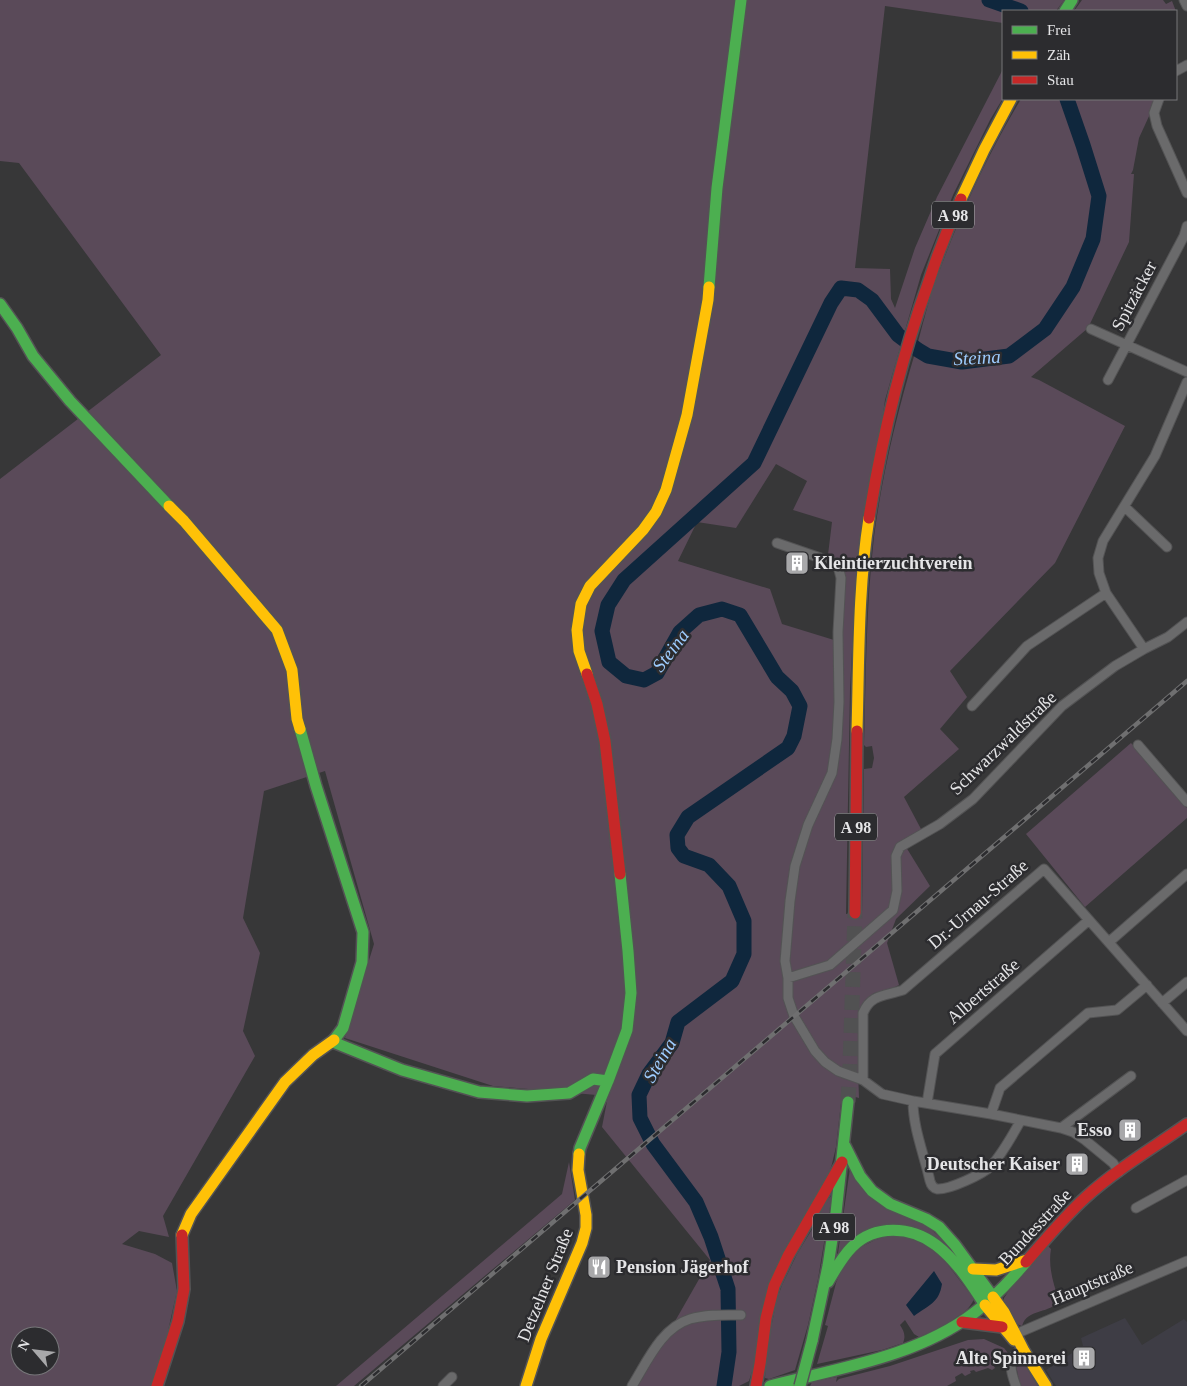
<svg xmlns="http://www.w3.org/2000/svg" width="1187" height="1386" viewBox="0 0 1187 1386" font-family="'Times New Roman',serif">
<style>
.built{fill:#3e3d45}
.green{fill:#5a4a59;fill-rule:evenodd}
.water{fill:#0f273d}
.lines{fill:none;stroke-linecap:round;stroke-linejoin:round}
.river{stroke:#0f273d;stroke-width:15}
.highway-tunnel{stroke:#515152;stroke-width:15;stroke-dasharray:15 8;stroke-linecap:butt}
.street-casing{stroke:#535354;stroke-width:11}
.fast-casing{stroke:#535354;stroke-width:14}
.slow-casing{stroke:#535354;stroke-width:14}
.jam-casing{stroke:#535354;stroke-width:14}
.street{stroke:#6a6a6b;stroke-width:9}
.fast{stroke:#4caf50;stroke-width:11}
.slow{stroke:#ffc107;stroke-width:11}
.jam{stroke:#c62828;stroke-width:11}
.rail-casing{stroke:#6f6f70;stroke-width:4.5}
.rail{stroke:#2c2c2f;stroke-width:2.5;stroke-dasharray:8;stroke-linecap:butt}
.fast-bridge-casing{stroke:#535354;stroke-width:14;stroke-linecap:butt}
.fast-bridge{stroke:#4caf50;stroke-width:11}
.labels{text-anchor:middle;stroke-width:5;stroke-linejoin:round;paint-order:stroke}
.shield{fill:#2c2c2f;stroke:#aeaeb0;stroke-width:1}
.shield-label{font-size:16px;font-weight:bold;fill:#e5e5e7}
.street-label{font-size:18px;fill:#e5e5e7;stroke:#2c2c2f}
.poi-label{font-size:18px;font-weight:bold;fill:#e5e5e7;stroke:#2c2c2f;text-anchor:end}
.water-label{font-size:19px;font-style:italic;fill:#9dccfe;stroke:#2c2c2f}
</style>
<rect width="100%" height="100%" fill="#373738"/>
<path class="built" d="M1125,1318L1142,1345L1184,1319L1187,1322V1386H1056L1046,1370L1083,1346L1081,1338Z"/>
<path class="green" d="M0,0H1064L1056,11H1003V23L885,6L855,268L890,269L891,299L895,308L915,248L937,197L1003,69V98L990,120L953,195L921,275L885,400L853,630L850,690L846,914L862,913L864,769L872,768L874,758L872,746L866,747L864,745C866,676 866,606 874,537C882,475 897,413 915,353C922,328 928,301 937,277C960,215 987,155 1021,99H1154L1150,114L1139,138L1133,170L1131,174H1134L1129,242L1088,328L1031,377L1039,380L1125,426L1055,563L950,671L967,697L940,729L959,749L904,797L921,829L906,847L930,886L896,919L887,943L899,985L887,991L874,993L865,1000L860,1011L858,1069L859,1098L841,1093V1103L836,1147L832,1164L827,1179L797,1230L749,1381L739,1386H638L710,1260L602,1127L608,1096L493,1086L345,1038L374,944L325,771L264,791L243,918L260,953L243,1031L255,1056L163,1216L169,1237L139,1231L122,1244L155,1254L172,1263L177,1291L158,1375L166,1378L162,1386H0V479L161,355L19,163L0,161ZM776,464L807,481L793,510L832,522L827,563L833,567L837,577L834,640L782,624L770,589L678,561L697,522L736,528ZM20,1336H50V1366H20Z
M1082,0H1163L1166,4L1172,1L1177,14L1176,16V11H1074Z
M1131,743L1187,808V818L1085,907L1026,834Z
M569,1162L575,1200L354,1386H336L562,1194Z
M850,1168L924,1223L959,1255L912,1227L838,1253Z
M832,1195L818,1279L808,1325L795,1370L769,1379L765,1378L766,1352L777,1299L782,1285L797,1254L817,1221L824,1204Z
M883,1236L911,1237L938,1252L974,1299C966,1318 937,1329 919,1337L914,1334L905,1320L900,1325C904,1331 906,1336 903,1343L882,1350L817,1364L828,1326L825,1325L836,1283L840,1273L857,1249Z
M1048,1246L1051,1249C1048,1266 1053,1283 1059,1300C1052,1314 1027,1308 1022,1326L1019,1325L1013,1320L1004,1303V1298L1010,1289Z
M984,1339L1004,1348L1008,1353L1004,1362L1001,1365L997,1360L991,1362L995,1368L992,1370L988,1368L976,1372L974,1370L970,1371L971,1373L965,1376L962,1373L955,1377L956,1381L947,1386H810L812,1382L837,1377L836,1382L839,1379L890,1366L968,1340Z
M1018,1360L1023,1362L1038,1386H1020L1016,1365V1362Z"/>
<path class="water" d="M934,1271L942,1284C939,1303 929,1305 914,1316L906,1305Z"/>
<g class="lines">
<path class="river" d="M989,0L1021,11
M724,1386L729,1352L728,1289L711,1237L696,1202L653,1144L640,1118L639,1095L649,1074L672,1043L678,1022L732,981L744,954V921L729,886L709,865L684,856L678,848L677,835L688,817L788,748L794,736L800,706L792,691L777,677L740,615L722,609L699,615L680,632L657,673L644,680L626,676L609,662L602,631L608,605L624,580L754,463L831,303L841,288L858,290L872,300L898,335L918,350L928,356L962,362L1009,356L1045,329L1073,287L1093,239L1099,196L1083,145L1067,99"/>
<path class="highway-tunnel" d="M848,1102L850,1066L855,913"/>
<g class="street-casing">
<path id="street" d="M1184,0L1187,6
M1176,71L1187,65
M1159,99L1154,113L1157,126L1187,193
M1091,329L1187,372
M1108,380L1184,236L1187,226
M1125,507L1167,547
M777,543L835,563L839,570L841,578L838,632L839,702L837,739L832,773L808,825L795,866L790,901L785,961L788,978V998L794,1016L815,1051L825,1062L838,1071L863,1080L882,1094L913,1101L991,1114L1061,1128L1073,1132L1085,1140L1113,1163L1119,1172
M1144,649L1106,593L1099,573L1098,558L1103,541L1155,456L1187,382
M972,706L1027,646L1106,593
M1138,745L1187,802
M1109,942L1187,874
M788,978L830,965L893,910L897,891L896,856L900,847L940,824L973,799L1062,706L1115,666L1144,649L1168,637L1187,622
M1162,1003L1187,982
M863,1080V1013C871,994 885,996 903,990L1044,869L1187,1031
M913,1101C913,1128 924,1154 930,1181C931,1185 933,1188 937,1189C949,1190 983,1174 991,1166C1003,1153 1012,1136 1021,1120
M927,1103L935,1054L1089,920
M991,1114L1000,1088L1088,1013L1117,1010L1147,985
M1061,1128L1131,1076
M1136,1208L1187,1180
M1011,1336L1187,1261
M443,1386L452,1377
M632,1386C647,1362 661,1328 690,1319C707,1314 725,1315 741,1315
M1016,1386C1010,1370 1007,1360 1022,1348"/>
</g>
<g class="fast-casing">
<path id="fast" d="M1065,11L1072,0
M709,287L717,188L741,0
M0,304L17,328L33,356L70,401L169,506
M300,729L316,786L363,932L362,962L343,1028L334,1040
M333,1042L402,1070L479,1092L527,1096L569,1093L593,1079L608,1081
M845,1146L860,1176L872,1191L890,1204L926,1219L939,1227L955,1245L993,1297
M579,1154L580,1148L608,1081L627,1030L631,993L628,951L620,874
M828,1282C835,1270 842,1257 852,1247C875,1224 911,1226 936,1245C957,1261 971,1284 985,1305
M812,1341L828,1266L836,1213L848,1102
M770,1386C839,1368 916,1357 974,1313C993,1299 1010,1281 1026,1262"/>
</g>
<g class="slow-casing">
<path id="slow" d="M961,199L984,150L1011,99
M169,506L184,521L277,630L292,670L297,719L300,729
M587,674L579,651L577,630L581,604L590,586L643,530L656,512L666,490L687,415L708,300L709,287
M857,731C859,660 858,588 869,518
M182,1235L191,1214L285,1082L313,1055L334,1040
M973,1269L996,1270L1027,1260
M993,1297L1004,1312L1024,1351L1046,1386
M985,1305L1014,1340
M526,1386L541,1339L582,1243L586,1228V1215L578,1170L579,1154"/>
</g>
<g class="jam-casing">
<path id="jam" d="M869,518C882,437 901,358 929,281C938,253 949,225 961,199
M587,674L597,704L605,741L620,874
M855,913L857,731
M1026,1262C1045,1240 1064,1217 1086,1197C1117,1169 1153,1148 1187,1124
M962,1322L1002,1327
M157,1386L178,1321L184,1289L182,1235
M756,1386L760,1364L766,1318L774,1286L788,1256L842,1162"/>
</g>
<use href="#street" class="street"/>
<use href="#fast" class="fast"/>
<use href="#slow" class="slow"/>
<use href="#jam" class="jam"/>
<g class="rail-casing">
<path id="rail" d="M361,1386L1187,681"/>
</g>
<use href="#rail" class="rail"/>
<g class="fast-bridge-casing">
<path id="fast-bridge" d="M800,1386L812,1341"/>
</g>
<use href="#fast-bridge" class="fast-bridge"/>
</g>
<defs>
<g id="building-square" transform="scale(1.25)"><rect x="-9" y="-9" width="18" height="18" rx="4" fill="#a8a8aa" stroke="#2c2c2f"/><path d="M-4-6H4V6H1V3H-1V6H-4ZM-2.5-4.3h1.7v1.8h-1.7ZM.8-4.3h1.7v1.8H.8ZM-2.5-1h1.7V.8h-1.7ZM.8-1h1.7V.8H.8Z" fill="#fff"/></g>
<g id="restaurant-square" transform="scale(1.25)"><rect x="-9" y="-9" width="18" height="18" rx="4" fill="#a8a8aa" stroke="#2c2c2f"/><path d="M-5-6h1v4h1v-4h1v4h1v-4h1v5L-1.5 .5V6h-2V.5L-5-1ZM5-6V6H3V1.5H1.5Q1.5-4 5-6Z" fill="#fff"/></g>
</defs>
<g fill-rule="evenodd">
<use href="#building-square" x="797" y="563"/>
<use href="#building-square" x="1130" y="1130"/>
<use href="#building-square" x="1077" y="1164"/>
<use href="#restaurant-square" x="599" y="1267"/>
<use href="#building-square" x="1084" y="1358"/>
</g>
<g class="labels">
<g class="shield">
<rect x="932" y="201.5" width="42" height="27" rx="4"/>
<rect x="835" y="813.5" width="42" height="27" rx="4"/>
<rect x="813" y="1213.5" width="42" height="27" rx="4"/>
</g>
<g class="shield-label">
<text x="953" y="221">A 98</text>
<text x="856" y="833">A 98</text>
<text x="834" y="1233">A 98</text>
</g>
<g class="street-label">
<text transform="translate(1134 296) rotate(-62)" y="6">Spitzäcker</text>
<text transform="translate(1003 743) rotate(-44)" y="6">Schwarzwaldstraße</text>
<text transform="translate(978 904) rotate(-41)" y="6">Dr.-Urnau-Straße</text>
<text transform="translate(983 991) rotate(-41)" y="6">Albertstraße</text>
<text transform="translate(1035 1227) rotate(-47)" y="6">Bundesstraße</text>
<text transform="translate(1092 1283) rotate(-23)" y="6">Hauptstraße</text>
<text transform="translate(545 1285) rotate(-68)" y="6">Detzelner Straße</text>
</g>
<g class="poi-label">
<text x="814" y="569" text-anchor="start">Kleintierzuchtverein</text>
<text x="1112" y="1136">Esso</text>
<text x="1060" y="1170">Deutscher Kaiser</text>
<text x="616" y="1273" text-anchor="start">Pension Jägerhof</text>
<text x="1066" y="1364">Alte Spinnerei</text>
</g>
<g class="water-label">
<text transform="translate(977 357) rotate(-3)" y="7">Steina</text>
<text transform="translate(670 650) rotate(-53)" y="7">Steina</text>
<text transform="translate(659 1060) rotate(-60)" y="7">Steina</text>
</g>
</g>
<rect x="1002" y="10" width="175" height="90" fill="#2c2c2f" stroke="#767679"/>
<rect x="1012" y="26" width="25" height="8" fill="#4caf50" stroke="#767679"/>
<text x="1047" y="35" font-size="15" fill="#e5e5e7">Frei</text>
<rect x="1012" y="51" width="25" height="8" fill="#ffc107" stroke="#767679"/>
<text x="1047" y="60" font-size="15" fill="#e5e5e7">Zäh</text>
<rect x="1012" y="76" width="25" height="8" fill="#c62828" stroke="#767679"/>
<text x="1047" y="85" font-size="15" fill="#e5e5e7">Stau</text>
<g transform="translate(35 1351) rotate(298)"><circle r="24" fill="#2c2c2f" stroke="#767679"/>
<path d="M0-4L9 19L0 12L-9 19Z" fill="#a8a8aa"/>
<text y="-8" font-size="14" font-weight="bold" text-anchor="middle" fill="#e5e5e7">N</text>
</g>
</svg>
